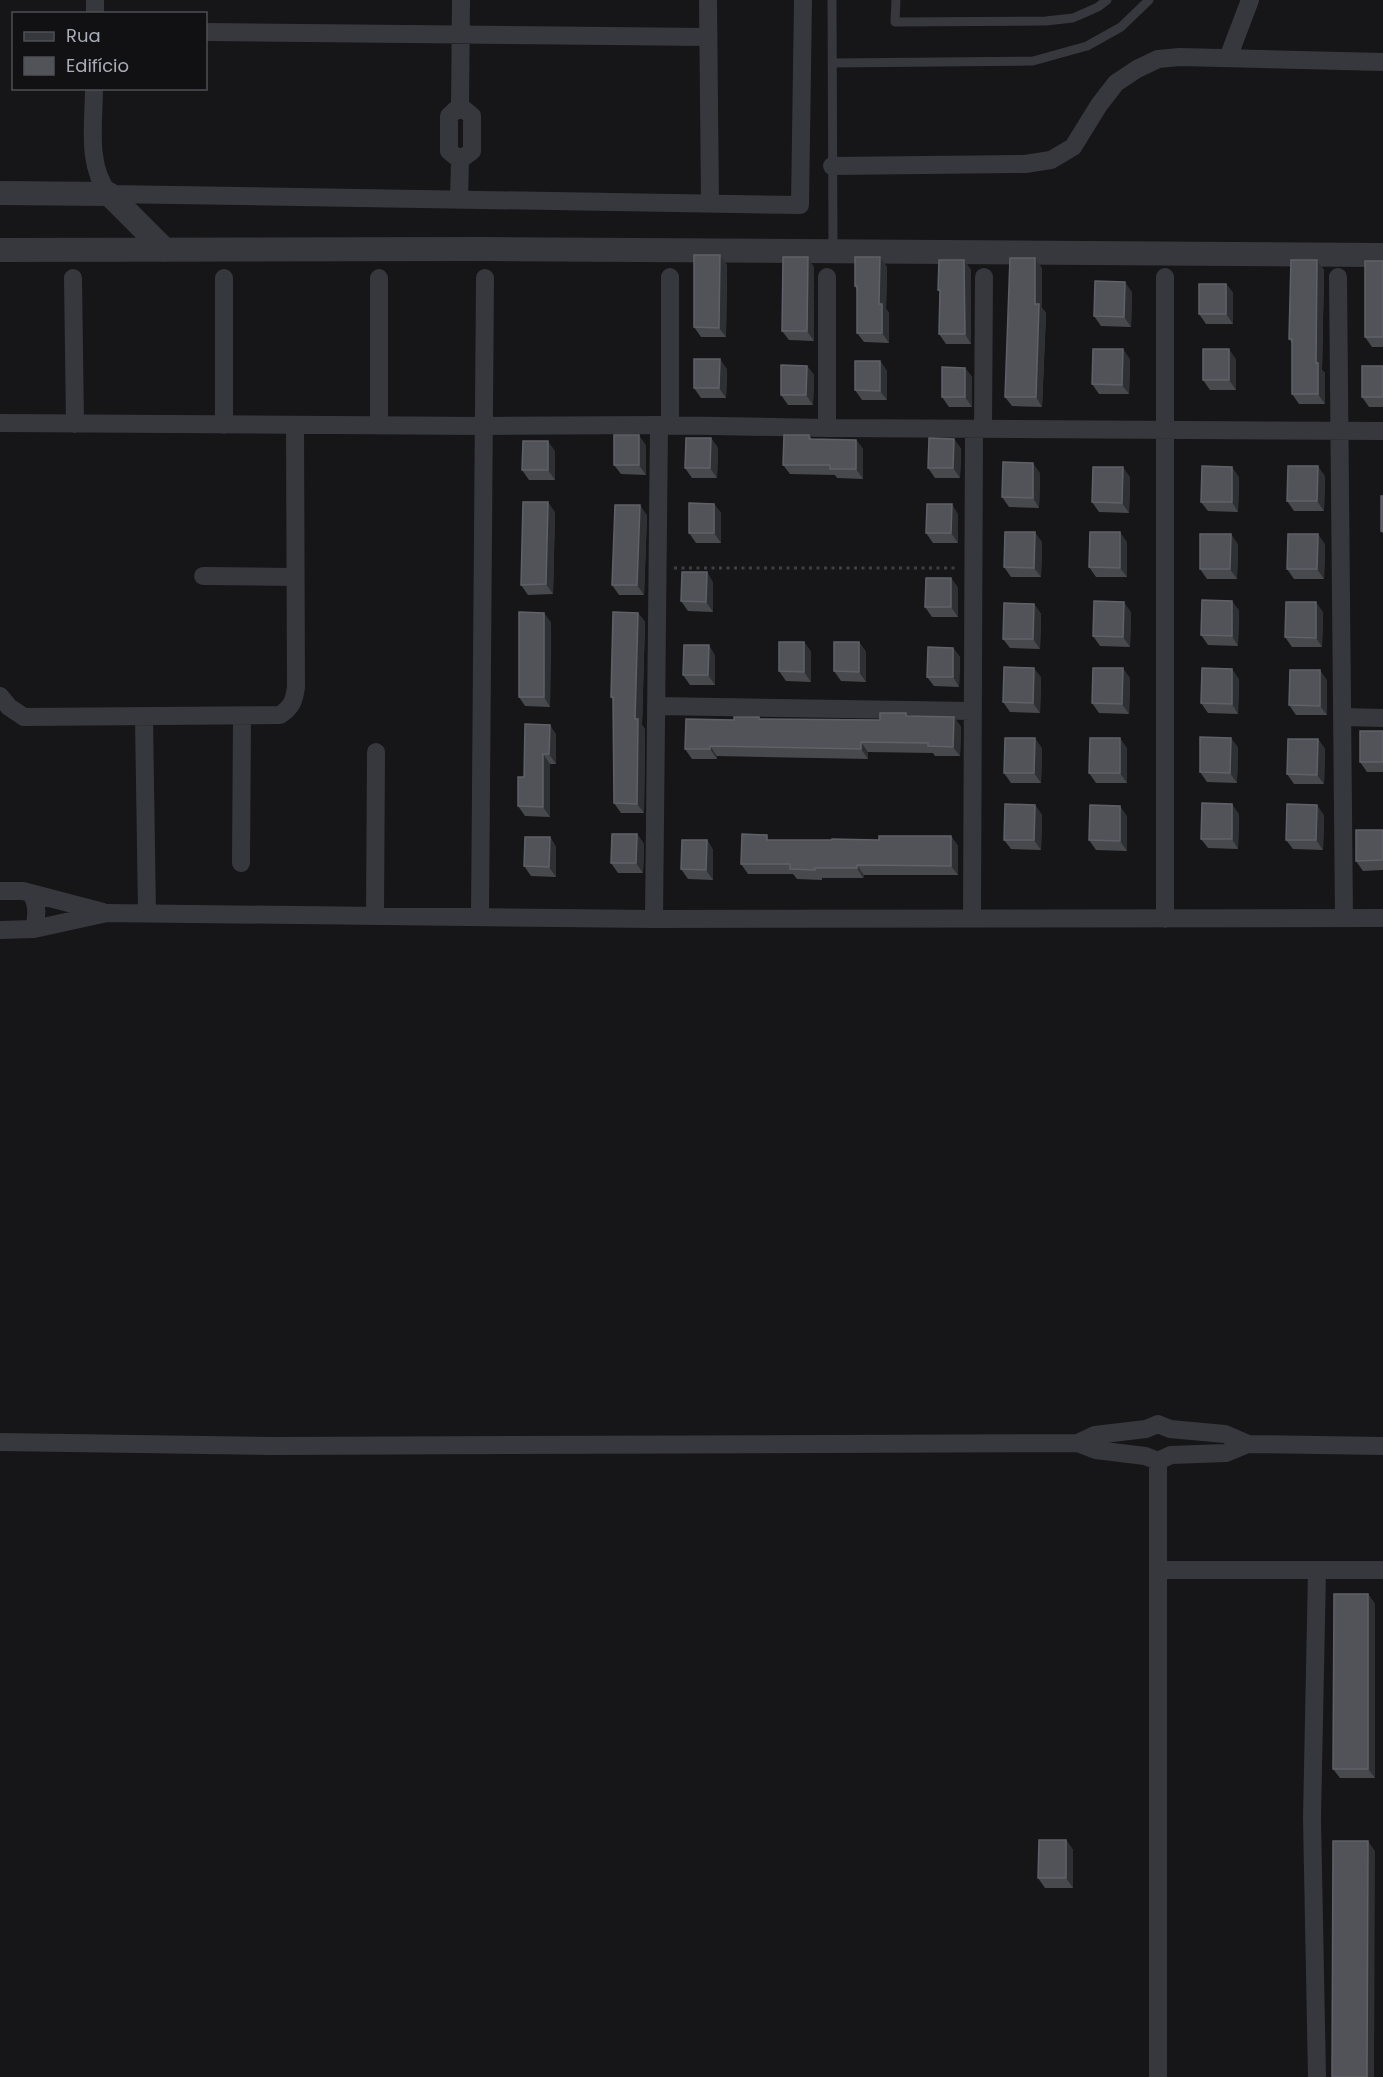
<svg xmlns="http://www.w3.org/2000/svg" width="1383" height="2077" viewBox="0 0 1383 2077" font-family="Poppins,sans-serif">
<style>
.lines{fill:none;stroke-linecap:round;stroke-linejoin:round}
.path{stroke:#3d3f44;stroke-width:3;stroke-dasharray:3 4.5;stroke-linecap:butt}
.service{stroke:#37383d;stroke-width:9}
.minor{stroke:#37383d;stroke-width:18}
.tertiary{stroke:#37383d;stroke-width:24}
.wall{fill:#47494d}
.shaded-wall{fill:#2f3033}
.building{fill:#525359;stroke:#5f6168;stroke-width:1.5}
</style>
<rect width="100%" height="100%" fill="#161618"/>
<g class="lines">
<path class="path" d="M674,568H956"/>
<path class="service" d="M832,0L833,249
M896,0L895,22L1046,21L1073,18L1098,7L1107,0
M833,63L1033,61L1087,46L1121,27L1149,0"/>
<path class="minor" d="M708,0L710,204
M95,14V0
M206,32L707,37
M1228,58L1250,0
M94,88C94,123 86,165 109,194L800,205L803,0
M460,160L472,151V116L460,106
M832,166L1025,164L1051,160L1073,147L1099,105L1116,83L1137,69L1158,59L1180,57L1383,62
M459,200L460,160L449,151V116L460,106L461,0
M1165,277V919
M1338,277L1344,918
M73,278L75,424
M224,278V425
M379,278V426
M0,423L485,426L659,425L827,428L1383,431
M670,426V277
M827,428V277
M983,429L984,277
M203,576L295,577
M0,696L9,707L24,717L280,715C292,707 294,701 296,687L295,425
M656,706L973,711
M144,717L147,913
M1343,717L1383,718
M241,863L242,716
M0,891H23L103,912
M31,893C38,905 37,916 34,929
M375,916L376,752
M480,917L485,278
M972,918L974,429
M654,919L659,425
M0,930L34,929L107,913L654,919L1383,918
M0,1442L272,1446L1078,1443L1096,1450L1145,1456L1158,1461L1171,1455L1226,1453L1248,1444L1383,1446
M1078,1443L1095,1435L1146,1429L1158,1424L1170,1429L1225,1434L1248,1444
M1158,1570H1383
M1317,1571L1312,1818L1317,2077
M1158,2077V1461"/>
<path class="tertiary" d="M0,193L109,194L165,250
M0,250L485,249L1383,255"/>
</g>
<path class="wall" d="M720,255L727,265L726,337H701L694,327Z
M880,257L887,267L886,309L889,313V343L864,342L857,333V290L855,286Z
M964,260L971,270V344H946L939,334L940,292L938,290Z
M1317,260L1324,270L1322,370L1325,373V404H1299L1292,394V343L1289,339Z
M1383,261V347H1372L1365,337Z
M814,267V341L789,340L782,331Z
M1042,268V308L1046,313L1042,407L1012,406L1005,397Z
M1226,284L1233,293V324H1206L1199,314Z
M1132,292L1131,327L1101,326L1094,316Z
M1130,359L1129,394H1099L1092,384Z
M1236,359V390H1210L1203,380Z
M880,361L887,371V400H862L855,390Z
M807,366L814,375L813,405H788L781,395Z
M1383,366V407H1369L1362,397Z
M965,368L972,377V407H949L942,397Z
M727,369L726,398H701L694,388Z
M809,435L812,439L856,440L863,449V479L837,478L835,475L790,474L783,465Z
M711,438L718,448L717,478H692L685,468Z
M954,439L961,449L960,478H935L928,468Z
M646,445V475L621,474L614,465Z
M555,451V480H529L522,470Z
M1040,473L1039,508L1009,507L1002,497Z
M1325,476L1324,511H1294L1287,501Z
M1130,477L1129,513L1099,512L1092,502Z
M1239,477L1238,512L1208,511L1201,502Z
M714,504L721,513V543H696L689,533Z
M555,512L553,594L528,595L521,585Z
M958,514V543H933L926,533Z
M647,515L644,595H619L612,585Z
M1042,542L1041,577H1011L1004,567Z
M1127,542V577H1096L1089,567Z
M1238,544L1237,579H1207L1200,569Z
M1325,544L1324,579H1294L1287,569Z
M951,578L958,588V617H932L925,607Z
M713,582V612L688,611L681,601Z
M1034,604L1041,614L1040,649L1010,648L1003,639Z
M1239,610L1238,646L1208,645L1201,635Z
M1131,612L1130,647L1100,646L1093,636Z
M1323,612L1322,647H1292L1285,637Z
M638,613L645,622L642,725L645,729L644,813H621L614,803L613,700L611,697Z
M551,622L550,707L525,706L519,697Z
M804,642L811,652V682L786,681L779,671Z
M859,642L866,652V682L841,681L834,671Z
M953,648L960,657L959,687L934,686L927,677Z
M715,655V685H690L683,675Z
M1041,677L1040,713L1010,712L1003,702Z
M1130,678L1129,714L1099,713L1092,703Z
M1239,679L1238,714L1208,713L1201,703Z
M1327,680V715H1296L1289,705Z
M908,716L954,717L961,727L960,756H935L933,753L868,752V759L717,756V759H692L685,749L734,720L761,719L880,720Z
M1383,731V772H1367L1360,762Z
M556,734V764H550V817L525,816L518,806L524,777Z
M1318,739L1325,749L1324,784H1294L1287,774Z
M1238,747L1237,783L1207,782L1200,772Z
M1042,748L1041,783H1011L1004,773Z
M1127,748V783H1096L1089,773Z
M1035,805L1042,815L1041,850L1011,849L1004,840Z
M1239,814L1238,849L1208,848L1201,839Z
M1324,815L1323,850L1293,849L1286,840Z
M1127,816V851L1096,850L1089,840Z
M1383,830V870L1363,871L1356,861Z
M637,834L644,844L643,873H618L611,863Z
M951,836L958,846V875H864L863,878H822V880L797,879L793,874H748L741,864L770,840H879Z
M550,837L556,847V877L531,876L524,866Z
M707,840L713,850V880L688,879L681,869Z
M1368,1594L1375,1604V1778H1340L1333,1769Z
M1066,1840L1073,1850V1888H1045L1038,1878Z"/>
<path class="shaded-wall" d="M720,255L727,265L726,337L719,328Z
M808,257L814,267V341L807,331Z
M880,257L887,267L886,309L889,313V343L882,333L879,304Z
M1035,258L1042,268V308L1046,313L1042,407L1036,397Z
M964,260L971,270V344L965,334Z
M1317,260L1324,270L1322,370L1325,373V404L1318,394L1316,363Z
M1125,282L1132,292L1131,327L1124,317Z
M1226,284L1233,293V324L1226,314Z
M1123,349L1130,359L1129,394L1122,385Z
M1229,349L1236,359V390L1229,380Z
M720,359L727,369L726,398L719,388Z
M880,361L887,371V400L880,391Z
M807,366L814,375L813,405L806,395Z
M965,368L972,377V407L965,397Z
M639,435L646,445V475L639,465Z
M711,438L718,448L717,478L710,468Z
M954,439L961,449L960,478L953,468Z
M856,440L863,449V479L856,469Z
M548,441L555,451V480L548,470Z
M1033,463L1040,473L1039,508L1033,498Z
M1318,466L1325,476L1324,511L1317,501Z
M1123,467L1130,477L1129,513L1122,503Z
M1232,467L1239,477L1238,512L1232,502Z
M548,502L555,512L553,594L546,584Z
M714,504L721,513V543L714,533Z
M952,504L958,514V543L951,533Z
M640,505L647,515L644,595L637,585Z
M1035,532L1042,542L1041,577L1034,568Z
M1120,532L1127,542V577L1120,568Z
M1231,534L1238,544L1237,579L1230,569Z
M1318,534L1325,544L1324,579L1317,569Z
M707,572L713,582V612L706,602Z
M951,578L958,588V617L951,607Z
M1232,601L1239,610L1238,646L1232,636Z
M1124,602L1131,612L1130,647L1123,637Z
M1316,602L1323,612L1322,647L1316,638Z
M1034,604L1041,614L1040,649L1033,639Z
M544,613L551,622L550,707L544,697Z
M638,613L645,622L642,725L645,729L644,813L637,804L635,719Z
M804,642L811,652V682L804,672Z
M859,642L866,652V682L859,672Z
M709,645L715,655V685L708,675Z
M953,648L960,657L959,687L953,677Z
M1034,668L1041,677L1040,713L1033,703Z
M1123,668L1130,678L1129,714L1122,704Z
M1232,669L1239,679L1238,714L1232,704Z
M1320,670L1327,680V715L1320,706Z
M954,717L961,727L960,756L953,747Z
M550,725L556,734V764L549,754Z
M1035,738L1042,748L1041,783L1034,773Z
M1120,738L1127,748V783L1120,773Z
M1231,738L1238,747L1237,783L1230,773Z
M1318,739L1325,749L1324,784L1317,775Z
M861,742L868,752V759L861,749Z
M710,746L717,756V759L710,749Z
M543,754L550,764V817L543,807Z
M1232,804L1239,814L1238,849L1232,839Z
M1035,805L1042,815L1041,850L1034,840Z
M1317,805L1324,815L1323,850L1316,840Z
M1120,806L1127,816V851L1120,841Z
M637,834L644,844L643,873L636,863Z
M951,836L958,846V875L951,866Z
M550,837L556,847V877L549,867Z
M707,840L713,850V880L706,870Z
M857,865L864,875L863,878L857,868Z
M1368,1594L1375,1604V1778L1368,1769Z
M1066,1840L1073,1850V1888L1066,1878Z
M1368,1841L1375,1851L1374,2077H1367Z"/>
<path class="building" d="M694,255H720L719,328L694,327Z
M783,257H808L807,331H782Z
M855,257H880L879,304H882V333H857V286H855Z
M1010,258H1035V304H1039L1036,397H1005Z
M939,260H964L965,334H939L940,290H938Z
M1291,260H1317L1316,363H1318V394H1292V339H1289Z
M1365,261H1383V337H1365Z
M1095,281L1125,282L1124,317L1094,316Z
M1199,284H1226V314H1199Z
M1093,349H1123L1122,385L1092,384Z
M1203,349H1229V380H1203Z
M694,359H720L719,388H694Z
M855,361H880V391L855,390Z
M781,365L807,366L806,395H781Z
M1362,366H1383V397H1362Z
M942,367L965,368V397H942Z
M614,435H639V465H614Z
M784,435H809V439L856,440V469H830V465H783Z
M686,438H711L710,468H685Z
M929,438L954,439L953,468H928Z
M523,441H548V470H522Z
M1003,462L1033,463V498L1002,497Z
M1202,466L1232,467V502H1201Z
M1288,466H1318L1317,501H1287Z
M1093,467H1123L1122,503L1092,502Z
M1381,496H1383V532L1381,531Z
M523,502H548L546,584L521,585Z
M689,503L714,504V533H689Z
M927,504H952L951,533H926Z
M615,505H640L637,585H612Z
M1005,532H1035L1034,568L1004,567Z
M1090,532H1120V568L1089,567Z
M1200,534H1231L1230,569H1200Z
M1288,534H1318L1317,569H1287Z
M682,572H707L706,602L681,601Z
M926,578H951V607H925Z
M1202,600L1232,601V636L1201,635Z
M1094,601L1124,602L1123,637L1093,636Z
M1286,602H1316V638L1285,637Z
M1004,603L1034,604L1033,639H1003Z
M519,612L544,613V697H519Z
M613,612L638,613L635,719H638L637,804L614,803L613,697H611Z
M779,642H804V672L779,671Z
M834,642H859V672L834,671Z
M684,645H709L708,675H683Z
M928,647L953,648V677H927Z
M1004,667L1034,668L1033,703L1003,702Z
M1093,668H1123L1122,704L1092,703Z
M1202,668L1232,669V704L1201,703Z
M1290,670H1320V706L1289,705Z
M880,713H906V716L954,717L953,747L928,746V743L861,742V749L710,746V749H685L686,719L734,720V717H759V719L880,720Z
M525,724L550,725L549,754H543V807L518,806V777H524Z
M1360,731H1383V762H1360Z
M1200,737L1231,738L1230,773L1200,772Z
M1005,738H1035L1034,773H1004Z
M1090,738H1120V773H1089Z
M1288,739H1318L1317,775L1287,774Z
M1202,803L1232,804V839H1201Z
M1005,804L1035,805L1034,840H1004Z
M1287,804L1317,805L1316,840H1286Z
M1090,805L1120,806V841L1089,840Z
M1356,830H1383V860L1356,861Z
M612,834H637L636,863H611Z
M742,834L767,835V840H832V839L879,840V836H951V866L857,865V868H815V870L790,869V864H741Z
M525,837H550L549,867L524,866Z
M682,840H707L706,870L681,869Z
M1334,1594H1368V1769H1333Z
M1039,1840H1066V1878H1038Z
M1333,1841H1368L1367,2077H1332Z"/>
<rect x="12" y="12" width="195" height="78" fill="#111113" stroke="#4d4f55" stroke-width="1.5"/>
<rect x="24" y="32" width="30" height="9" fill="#37383d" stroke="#4d4f55" stroke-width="1.5"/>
<text x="66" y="42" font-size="18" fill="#a8adb8">Rua</text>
<rect x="24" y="57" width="30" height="18" fill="#525359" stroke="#4d4f55" stroke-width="1.5"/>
<text x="66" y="72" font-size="18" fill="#a8adb8">Edifício</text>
</svg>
